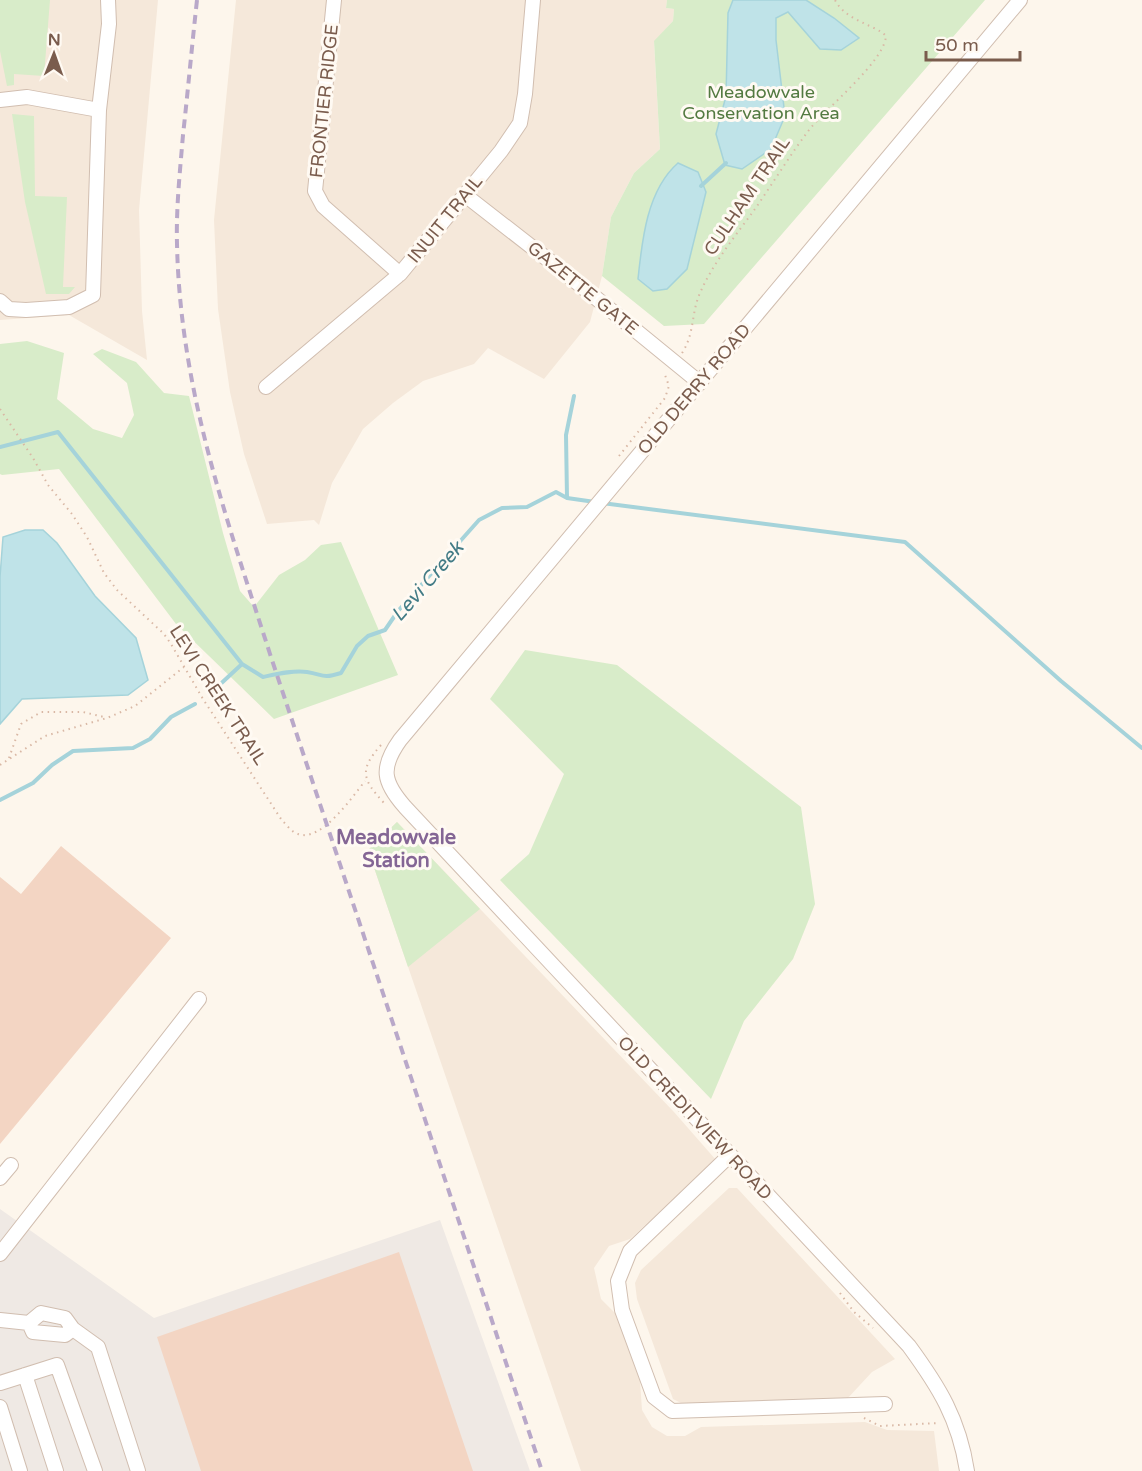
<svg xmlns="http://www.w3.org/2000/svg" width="1142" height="1471" viewBox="0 0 1142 1471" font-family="'Varela Round',sans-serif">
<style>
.residential{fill:#f5e8da}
.industrial{fill:#efe9e4}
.green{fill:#d8ecc9}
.water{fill:#bfe3e8;stroke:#a5d3da;stroke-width:1.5}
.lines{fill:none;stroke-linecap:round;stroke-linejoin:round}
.stream{stroke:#a5d3da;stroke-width:4}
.building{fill:#f3d5c3}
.minor-casing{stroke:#d1beb0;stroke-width:16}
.path{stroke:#d9b8a5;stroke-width:2;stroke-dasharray:1.5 4.5;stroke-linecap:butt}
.minor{stroke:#fff;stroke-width:14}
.rail{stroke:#b9a8c9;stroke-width:4;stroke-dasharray:9 6;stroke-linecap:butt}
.labels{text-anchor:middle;stroke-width:6;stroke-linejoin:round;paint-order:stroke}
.park-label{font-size:18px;fill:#537a41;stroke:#fffaf3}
.street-label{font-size:18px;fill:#7a5c4d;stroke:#fffaf3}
.water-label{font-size:20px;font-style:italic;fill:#437c86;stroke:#fffaf3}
.neighbourhood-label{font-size:20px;font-weight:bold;fill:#846695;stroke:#fffaf3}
</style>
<rect width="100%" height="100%" fill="#fdf6ec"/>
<path class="residential" d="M0,0H158L139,210L142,311L147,360L69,315L0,320Z
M236,0H667L666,8L674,9L673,21L654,42L660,149L634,173L611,217L602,276L590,322L544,379L488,348L474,364L423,381L393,403L363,429L332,483L319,525L314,520L267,524L244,454L230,392L218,309L214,220Z
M397,822L674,1112L716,1160L630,1239L609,1246L594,1268L601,1299L616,1314L640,1381L642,1410L652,1427L667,1436H685L701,1427L865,1422L887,1430L934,1431L939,1471H581L368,850Z
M729,1188H737L895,1359L872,1372L847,1399L685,1405L673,1399L637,1299L635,1283L641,1270Z"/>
<path class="industrial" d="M0,1209L154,1318L440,1220L530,1471H0Z"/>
<path class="green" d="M0,0H50L44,76L14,74V85L7,86L0,51Z
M667,0H985L704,324L664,326L602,276L611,217L634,173L660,149L654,41L673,21L674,9L666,8Z
M12,114L34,116L35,196L67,197L63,287H75L69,294H46L25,202Z
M27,341L64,353L57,399L93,429L122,438L134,415L127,383L93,354L102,349L136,362L164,393L189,396L223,533L240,591L254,607L279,575L305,560L321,545L341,542L398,675L274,719L176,624L59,469L2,475L0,474V344Z
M525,650L617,665L801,807L815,904L793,959L744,1021L711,1099L500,880L529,854L564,774L490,699Z
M397,822L480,909L408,967L368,850Z"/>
<path class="water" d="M733,0H806L834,18L859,38L841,50L820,49L788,12L776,18V40L785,116L771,149L742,169L725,165L716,134L726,96L728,13Z
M678,163L698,172L706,192L687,269L667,289L653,291L638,279C642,240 647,190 678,163Z
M25,530H43L57,543L95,596L136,638L148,680L128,695L22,699L0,724V577L3,537Z"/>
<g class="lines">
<path class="stream" d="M701,186L726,163
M0,447L58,432L242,664L263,677C277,674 293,670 307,672C325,675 321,679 341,673L357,646L368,636L385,630L398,611L479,520L502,508L527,507L556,492L567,498L595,502
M567,498L566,435L574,396
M602,503L905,542L1061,681L1142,748
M214,690L242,664
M0,800L33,783L52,765L73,751L133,748L150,739L171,717L195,704"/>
</g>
<path class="building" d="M61,846L171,938L0,1144V877L21,894Z
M399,1252L473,1471H201L157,1337Z"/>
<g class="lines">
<g class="minor-casing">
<path id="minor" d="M334,0L315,191L323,206L400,274
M0,100L27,97L99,110
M465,195L569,276L700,383
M0,301L9,309L26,310L69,307L93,295L99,110L109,24L108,0
M266,387L400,274L501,151L520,123L525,94L533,0
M730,1155L630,1251L618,1281L622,1310L654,1397L672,1411L885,1404
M0,1178L11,1165
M0,1254L199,999
M0,1320L29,1323L41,1313L65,1318L73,1329L98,1347L138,1471
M29,1323L33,1332L65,1335L73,1329
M25,1375L56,1471
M0,1383L57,1365L95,1471
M0,1407L20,1471
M967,1471C959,1419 939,1387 909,1346L405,807C383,782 380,768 400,740L1020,0"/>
</g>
<path class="path" d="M682,353C695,333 691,313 700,293C713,263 736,235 755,209C773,183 790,155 809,130C827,107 884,62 886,36L883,33C867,23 844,18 835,0
M0,409L33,458L48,485L72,514L87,537L104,573L117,590L164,634L171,644L203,699L281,819C286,824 291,832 298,834C321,843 353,796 365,781
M619,456L665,398L669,386L665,375L667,372
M381,745C359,770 362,779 384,803
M9,758L21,724L41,712H83L104,717
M0,765L45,736L107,718L135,706L184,667
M840,1293L854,1312L873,1328
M864,1418L880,1426L939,1423"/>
<use href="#minor" class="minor"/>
<path class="rail" d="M197,0C192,45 188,90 183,135C180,171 176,208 177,244C180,389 226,517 270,654L542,1471"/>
</g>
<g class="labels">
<g class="park-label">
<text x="761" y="98">Meadowvale<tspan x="761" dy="21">Conservation Area</tspan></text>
</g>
<g class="street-label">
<text transform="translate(324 101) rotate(-84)" y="6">FRONTIER RIDGE</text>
<text transform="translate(747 196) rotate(-56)" y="6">CULHAM TRAIL</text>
<text transform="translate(445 219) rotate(-51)" y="6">INUIT TRAIL</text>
<text transform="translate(583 288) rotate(39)" y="6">GAZETTE GATE</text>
<text transform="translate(694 389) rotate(-50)" y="6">OLD DERRY ROAD</text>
<text transform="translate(218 695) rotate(57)" y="6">LEVI CREEK TRAIL</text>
<text transform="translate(695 1118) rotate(47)" y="6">OLD CREDITVIEW ROAD</text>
</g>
<g class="water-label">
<text transform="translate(427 581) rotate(-49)" y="7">Levi Creek</text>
</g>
<g class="neighbourhood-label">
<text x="396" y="844">Meadowvale<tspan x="396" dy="23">Station</tspan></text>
</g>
</g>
<g transform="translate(54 54) rotate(1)" stroke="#fffaf3" stroke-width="4.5" paint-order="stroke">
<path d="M0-4.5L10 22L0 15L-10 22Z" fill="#7a5c4d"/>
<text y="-9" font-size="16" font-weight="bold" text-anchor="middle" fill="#7a5c4d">N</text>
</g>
<path d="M926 51v9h94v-9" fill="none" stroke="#7a5c4d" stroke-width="3"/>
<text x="935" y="51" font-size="18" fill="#7a5c4d" stroke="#fffaf3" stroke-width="4.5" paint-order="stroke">50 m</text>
</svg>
